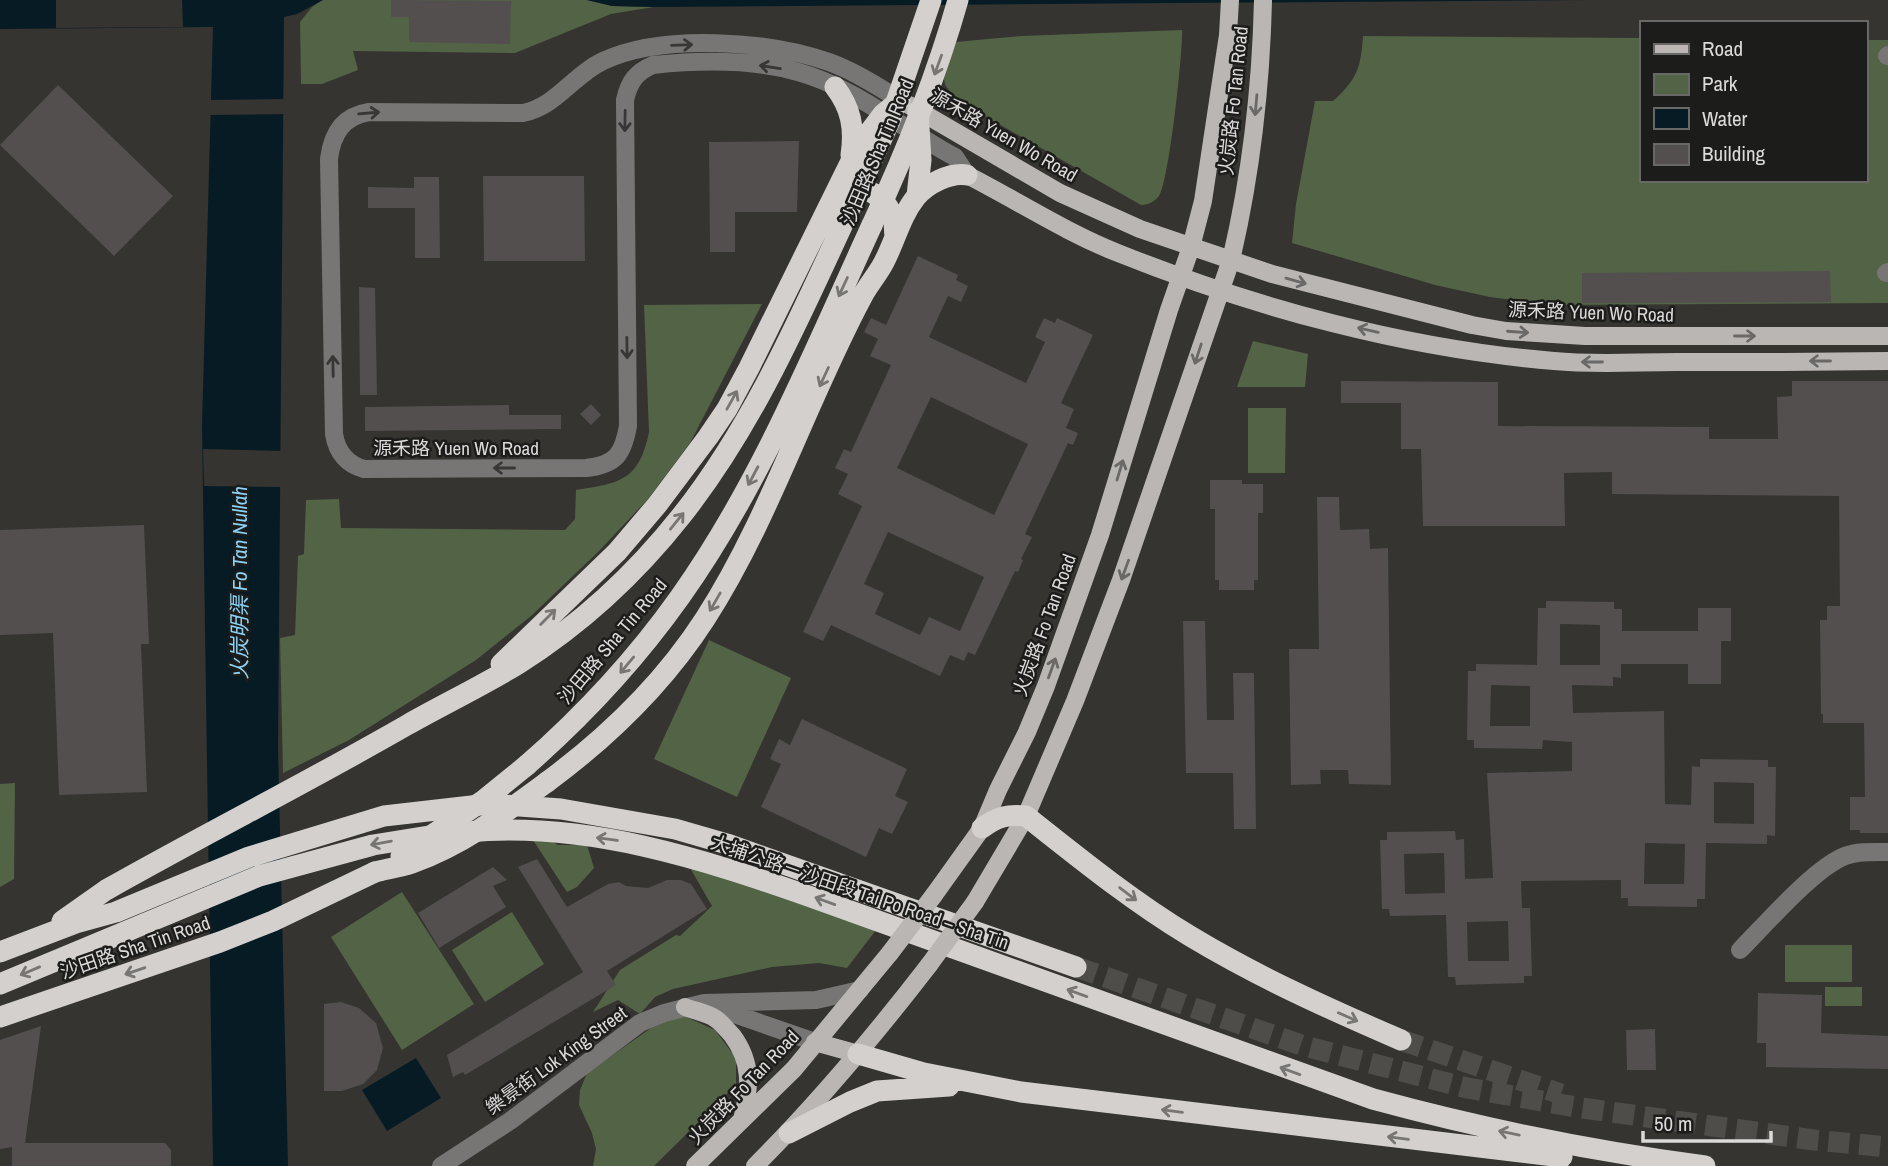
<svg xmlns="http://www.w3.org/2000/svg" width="1888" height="1166" viewBox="0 0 1888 1166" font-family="'Archivo Narrow','Noto Sans TC',sans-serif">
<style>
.green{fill:#536345}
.water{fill:#071b25}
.pier{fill:#353431}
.building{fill:#524f4e;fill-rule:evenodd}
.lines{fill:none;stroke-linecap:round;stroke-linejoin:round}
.highway-tunnel{stroke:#4e4d4a;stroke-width:21;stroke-dasharray:21 10;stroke-linecap:butt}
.minor{stroke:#777674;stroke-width:18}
.major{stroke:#b9b6b4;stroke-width:18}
.highway{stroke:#d3d0cd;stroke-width:21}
.major-bridge{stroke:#b9b6b4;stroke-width:18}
.highway-bridge{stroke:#d3d0cd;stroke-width:21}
.oneway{stroke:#373735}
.oneway2{stroke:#787674}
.oneway3{stroke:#6a6967}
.labels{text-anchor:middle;stroke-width:5;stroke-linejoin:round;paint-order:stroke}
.street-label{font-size:19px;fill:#dbdad9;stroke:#1c1c1a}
.water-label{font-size:21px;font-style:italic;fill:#8bd3f8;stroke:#1c1c1a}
</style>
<rect width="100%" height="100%" fill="#353431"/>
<path class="green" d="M322,0H587L612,6L654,7L611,14L515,53L353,51L358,70L322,84H301L300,22L312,7Z
M1182,30C1183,52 1169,182 1159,196C1154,202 1148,205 1141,205L976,111C936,83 939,86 956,42L1022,36Z
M1363,36L1641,38V180H1865V40H1888V303L1551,305L1490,297L1435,285L1292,243L1296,204L1315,101H1333C1357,80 1361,67 1363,36Z
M762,304L690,443L648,499L598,552L531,616L476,660L349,740L283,773L280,638L295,635L298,556L304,554L306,500L339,499L341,528L565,530L575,519L576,490C620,483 639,481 649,432L644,305Z
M1253,341L1308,354L1305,387H1237Z
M1248,408H1286L1285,473H1248Z
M709,640L791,678L737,797L654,759Z
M15,783L14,879L0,887V784Z
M544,836L558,845H587L594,868L577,887L567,892L533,840Z
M689,866L876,930L847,968L819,963L772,967L673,989L655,997L640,1014L618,1000L593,1012L620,970L676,935L680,936L712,906Z
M402,892L474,1004L402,1050L331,937Z
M512,912L544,964L485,1002L452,950Z
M1785,945H1852V982H1785Z
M1825,987H1862V1006H1825Z
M682,1015L715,1030L736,1058V1085L654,1166H593L596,1149L592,1133L579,1105L580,1090L587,1073L654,1026Z"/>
<path class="water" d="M0,0H323L297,14L284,17L278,748L288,1166H213L202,426L213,27L0,29Z
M587,0H1589L654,7L612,6Z
M416,1058L441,1098L387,1131L362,1090Z"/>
<path class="pier" d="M56,0H182L183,27L56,28Z
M286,99V114L207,115V100Z
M203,449L284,451L283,487L204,486Z"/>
<path class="building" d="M391,0L511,1L510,44L409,42V17H391Z
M58,85L173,196L114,256L0,145Z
M799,141L797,212H735V252H710L709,142Z
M483,176H584L585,261H484Z
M414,177H439L440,258H415V208H368V187L414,188Z
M918,256L958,275L956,280L968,286L961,302L948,296L929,337L1026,383L1045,342L1035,337L1044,318L1055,323L1057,318L1093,335L1061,403L1074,409L1066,428L1078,433L1073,445L1068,443L1025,534L1032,537L1021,559L1023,560L1018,572L1015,571L975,655L968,652L964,661L950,655L940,676L831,625L823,641L803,632L862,506L838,494L848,474L835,468L844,449L851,452L891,365L870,356L878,339L864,332L871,318L886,325ZM931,397L1028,444L994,515L897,468ZM888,532L984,577L960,631L929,617L920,635L875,614L884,593L864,584Z
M1830,271L1831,302L1582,303V273Z
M359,287L375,288L377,395H360Z
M1341,381L1498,382V426L1709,427V439H1778L1777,397L1792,396V381H1888V833H1860V830H1850V797H1865L1864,723H1823V714H1821L1820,620H1827V606H1840L1839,496L1612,494V472L1564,473L1565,526H1423L1421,449H1401V403H1341Z
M591,404L601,415L591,425L580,414Z
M509,405V415H561V429L365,431V407Z
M1210,480H1242V484H1263V513H1258V580H1254V590H1219V580H1215V509H1210Z
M1317,497H1339L1340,530L1369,529L1370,549L1388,548L1391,785L1349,784L1348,770H1320L1321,784L1291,785L1289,649H1319Z
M144,525L149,644H141L147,792L59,795L53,633L0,635V530Z
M1546,601L1614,602V609H1622V631H1698V608H1731V641H1721V684H1688V664H1621V678L1613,677V686L1572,685L1573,713L1664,711L1665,804L1691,805L1692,766L1700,767V759L1768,760V767H1776L1775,836L1767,835V844L1706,843L1705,899H1697V907L1628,906V898H1621V880L1521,881L1522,908H1530L1532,976H1524V983L1456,985L1455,977H1448L1446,915L1390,916L1389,909H1382L1380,840H1387V832L1455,831L1456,840L1464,839L1465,879L1493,878L1487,773L1572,771V742L1543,740L1542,749L1474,748V740H1467L1468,671H1476V664L1537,665L1538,608H1546ZM1560,624L1600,625V665H1560ZM1491,685L1530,686V726H1490ZM1714,782L1754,783V824L1714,823ZM1645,843L1685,844L1684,884H1644ZM1444,853L1445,893L1405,894L1404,854ZM1508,921L1509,961H1468L1467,922Z
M1183,621H1205L1207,720H1234L1233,673H1254L1256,829H1234L1233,773H1186Z
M802,719L907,769L895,796L908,802L892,834L879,828L866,857L761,807L781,764L770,759L779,739L790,745Z
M537,859L567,907L608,884L619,882L626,886L648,888L667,880H681L691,884L707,909L607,971L616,985L465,1075L463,1072L453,1077L447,1055L583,972L518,867Z
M493,867L507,880L493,886L506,907L439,948L418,913Z
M1758,993L1822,995L1821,1033L1888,1036V1069L1766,1067V1043H1757Z
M341,1002L359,1008L376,1023L383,1048L377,1070L363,1084L342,1091H324V1004Z
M41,1026L25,1143H165L171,1150V1166H12V1147L0,1149V1040Z
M1655,1029L1656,1070H1627L1626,1030Z"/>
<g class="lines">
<path class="highway-tunnel" d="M1076,967L1304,1046L1467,1088L1582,1108L1814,1140L1888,1147
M1401,1040L1561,1094"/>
<path class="minor" d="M1887,56L1888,55
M900,100C877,86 854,71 829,62C768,41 663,33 603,61C573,75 557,106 523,113L369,112C343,116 332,134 329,159L334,434C337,452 346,464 364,469L586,468C616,465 623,454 628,426L625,100C629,82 636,72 653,65C700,60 752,59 798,72C854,87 904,130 955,157L967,175
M1886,273L1888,272
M1740,950C1765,925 1814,868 1845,856C1858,851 1874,852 1888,852
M711,1006L815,1042
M441,1166L510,1121L640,1023L664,1013L704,1003L816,1000L860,990"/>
<path class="major" d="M909,105L1060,193L1140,229L1272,274L1472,325L1506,331L1585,336H1888
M967,175C1018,201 1065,232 1118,253C1255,308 1407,349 1554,361C1594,365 1635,362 1676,362C1747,362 1817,362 1888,361
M934,895L982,828L998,790L1027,732L1046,686L1100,535L1169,310L1191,247L1203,201L1228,35L1230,0
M975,902L1026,816L1075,701L1121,580L1231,260C1251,175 1261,87 1263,0
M685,1007C695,1011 708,1013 716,1019C722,1023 727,1030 732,1035C753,1063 750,1088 742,1120
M815,1042L858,1054
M695,1166L794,1069L890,953
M755,1166C818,1103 875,1035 929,965"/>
<path class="highway" d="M835,87C851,108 855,128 851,155
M843,190C864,182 887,198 893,218C895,224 894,230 895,236
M917,196L921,160L918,111
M501,664L617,552L657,505L708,437L727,409L749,368L858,147L883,114L900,100
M527,765C584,715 636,659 680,597C761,483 814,351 872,225
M547,782C608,737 663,684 705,619C770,518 806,401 863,295C869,284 877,275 883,264C895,242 900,217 916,197C927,184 950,172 967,175
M982,828C997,817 1007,814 1026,816C1079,858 1132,901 1190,936C1258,977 1329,1009 1401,1040
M467,832C587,821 703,859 814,898L1373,1099C1483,1129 1592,1151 1705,1166
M62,921L106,890C205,834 308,782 407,725C444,704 482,686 518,664C580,625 637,572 682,515C753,425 799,319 847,215
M0,952L76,923L116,912L249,857L384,816L489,804L561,809L675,829L727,844L1076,967
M0,984L259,876L373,845L435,835
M0,1017L220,942L273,921L375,872
M858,1054L924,1073L1021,1092L1562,1157
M789,1133L850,1102L877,1091L949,1086"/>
<path class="major-bridge" d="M890,953L934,895
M929,965L975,902"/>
<path class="highway-bridge" d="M847,215L889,123L931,0
M872,225C906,152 936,78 958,0
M401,856L484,800L527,765
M375,872C387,869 400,867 412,863C461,846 505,813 547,782"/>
</g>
<defs><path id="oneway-shaft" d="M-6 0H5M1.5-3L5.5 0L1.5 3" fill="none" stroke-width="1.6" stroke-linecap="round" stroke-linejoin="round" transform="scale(1.75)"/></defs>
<g class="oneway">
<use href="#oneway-shaft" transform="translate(682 45) rotate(-2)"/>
<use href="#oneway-shaft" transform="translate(770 67) rotate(-171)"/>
<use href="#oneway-shaft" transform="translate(369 113) rotate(-5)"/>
<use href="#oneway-shaft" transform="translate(625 121) rotate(91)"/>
<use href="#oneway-shaft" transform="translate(627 348) rotate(89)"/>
<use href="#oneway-shaft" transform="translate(333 366) rotate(-91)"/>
<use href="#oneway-shaft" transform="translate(504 468) rotate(-180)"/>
</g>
<g class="oneway2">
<use href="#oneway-shaft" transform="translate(938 65) rotate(110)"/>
<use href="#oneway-shaft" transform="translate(843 287) rotate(115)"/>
<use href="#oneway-shaft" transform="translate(824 377) rotate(115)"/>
<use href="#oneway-shaft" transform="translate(732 400) rotate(-61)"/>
<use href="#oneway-shaft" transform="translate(753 476) rotate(118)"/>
<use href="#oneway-shaft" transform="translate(677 521) rotate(-51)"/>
<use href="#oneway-shaft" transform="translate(715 602) rotate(120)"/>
<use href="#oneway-shaft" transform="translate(548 617) rotate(-45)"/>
<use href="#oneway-shaft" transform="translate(627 665) rotate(130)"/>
<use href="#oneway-shaft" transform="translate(607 839) rotate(-172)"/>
<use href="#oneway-shaft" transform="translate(381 843) rotate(170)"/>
<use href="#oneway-shaft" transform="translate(1128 894) rotate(37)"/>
<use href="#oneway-shaft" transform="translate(825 901) rotate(-160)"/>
<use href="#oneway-shaft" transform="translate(30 971) rotate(157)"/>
<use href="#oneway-shaft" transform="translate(135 971) rotate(161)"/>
<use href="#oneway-shaft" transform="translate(1077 993) rotate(-160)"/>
<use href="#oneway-shaft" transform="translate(1348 1017) rotate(24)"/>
<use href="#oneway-shaft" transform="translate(1290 1071) rotate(-160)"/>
<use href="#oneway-shaft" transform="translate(1172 1111) rotate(-173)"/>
<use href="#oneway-shaft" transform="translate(1509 1133) rotate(-168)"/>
<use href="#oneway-shaft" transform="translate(1398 1138) rotate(-173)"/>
</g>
<g class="oneway3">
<use href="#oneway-shaft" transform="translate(1256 105) rotate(95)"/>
<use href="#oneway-shaft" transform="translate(1296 281) rotate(16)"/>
<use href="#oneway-shaft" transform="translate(1368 330) rotate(-167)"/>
<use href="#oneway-shaft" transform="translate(1518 332) rotate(4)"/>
<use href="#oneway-shaft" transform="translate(1745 336)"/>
<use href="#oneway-shaft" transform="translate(1198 354) rotate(108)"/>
<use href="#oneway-shaft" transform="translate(1820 361) rotate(180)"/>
<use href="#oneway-shaft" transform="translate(1592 362) rotate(180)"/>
<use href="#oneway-shaft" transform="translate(1120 470) rotate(-73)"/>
<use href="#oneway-shaft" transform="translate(1125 570) rotate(110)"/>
<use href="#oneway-shaft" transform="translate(1052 668) rotate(-70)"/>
</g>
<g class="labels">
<g class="street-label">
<text transform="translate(1233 101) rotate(-84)" y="7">火炭路 Fo Tan Road</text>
<text transform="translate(1004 135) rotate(30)" y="7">源禾路 Yuen Wo Road</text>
<text transform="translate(877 152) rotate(-67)" y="7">沙田路 Sha Tin Road</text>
<text transform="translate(1591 312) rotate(2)" y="7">源禾路 Yuen Wo Road</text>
<text x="456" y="455">源禾路 Yuen Wo Road</text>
<text transform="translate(1044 625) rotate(-70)" y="7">火炭路 Fo Tan Road</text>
<text transform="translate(612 641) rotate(-50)" y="7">沙田路 Sha Tin Road</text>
<text transform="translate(860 892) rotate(19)" y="7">大埔公路－沙田段 Tai Po Road – Sha Tin</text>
<text transform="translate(135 947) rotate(-19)" y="7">沙田路 Sha Tin Road</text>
<text transform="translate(556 1060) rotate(-36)" y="7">樂景街 Lok King Street</text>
<text transform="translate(743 1087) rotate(-46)" y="7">火炭路 Fo Tan Road</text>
</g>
<g class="water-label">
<text transform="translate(240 583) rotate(-90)" y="7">火炭明渠 Fo Tan Nullah</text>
</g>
</g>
<rect x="1640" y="21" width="228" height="161" fill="#1c1c1a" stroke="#686866" stroke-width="2"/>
<rect x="1654" y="44" width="35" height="10" fill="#b9b6b4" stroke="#686866" stroke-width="2"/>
<text x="1702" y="56" font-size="21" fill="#dbdad9">Road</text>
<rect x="1654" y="74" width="35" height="21" fill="#536345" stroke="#686866" stroke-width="2"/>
<text x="1702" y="91" font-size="21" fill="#dbdad9">Park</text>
<rect x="1654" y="108" width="35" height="21" fill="#071b25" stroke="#686866" stroke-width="2"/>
<text x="1702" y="126" font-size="21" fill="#dbdad9">Water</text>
<rect x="1654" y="144" width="35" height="21" fill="#524f4e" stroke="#686866" stroke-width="2"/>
<text x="1702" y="161" font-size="21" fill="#dbdad9">Building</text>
<path d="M1643 1131v10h128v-10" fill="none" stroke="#dbdad9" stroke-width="3.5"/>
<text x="1654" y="1131" font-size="21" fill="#dbdad9" stroke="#1c1c1a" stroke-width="5" paint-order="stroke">50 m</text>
</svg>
